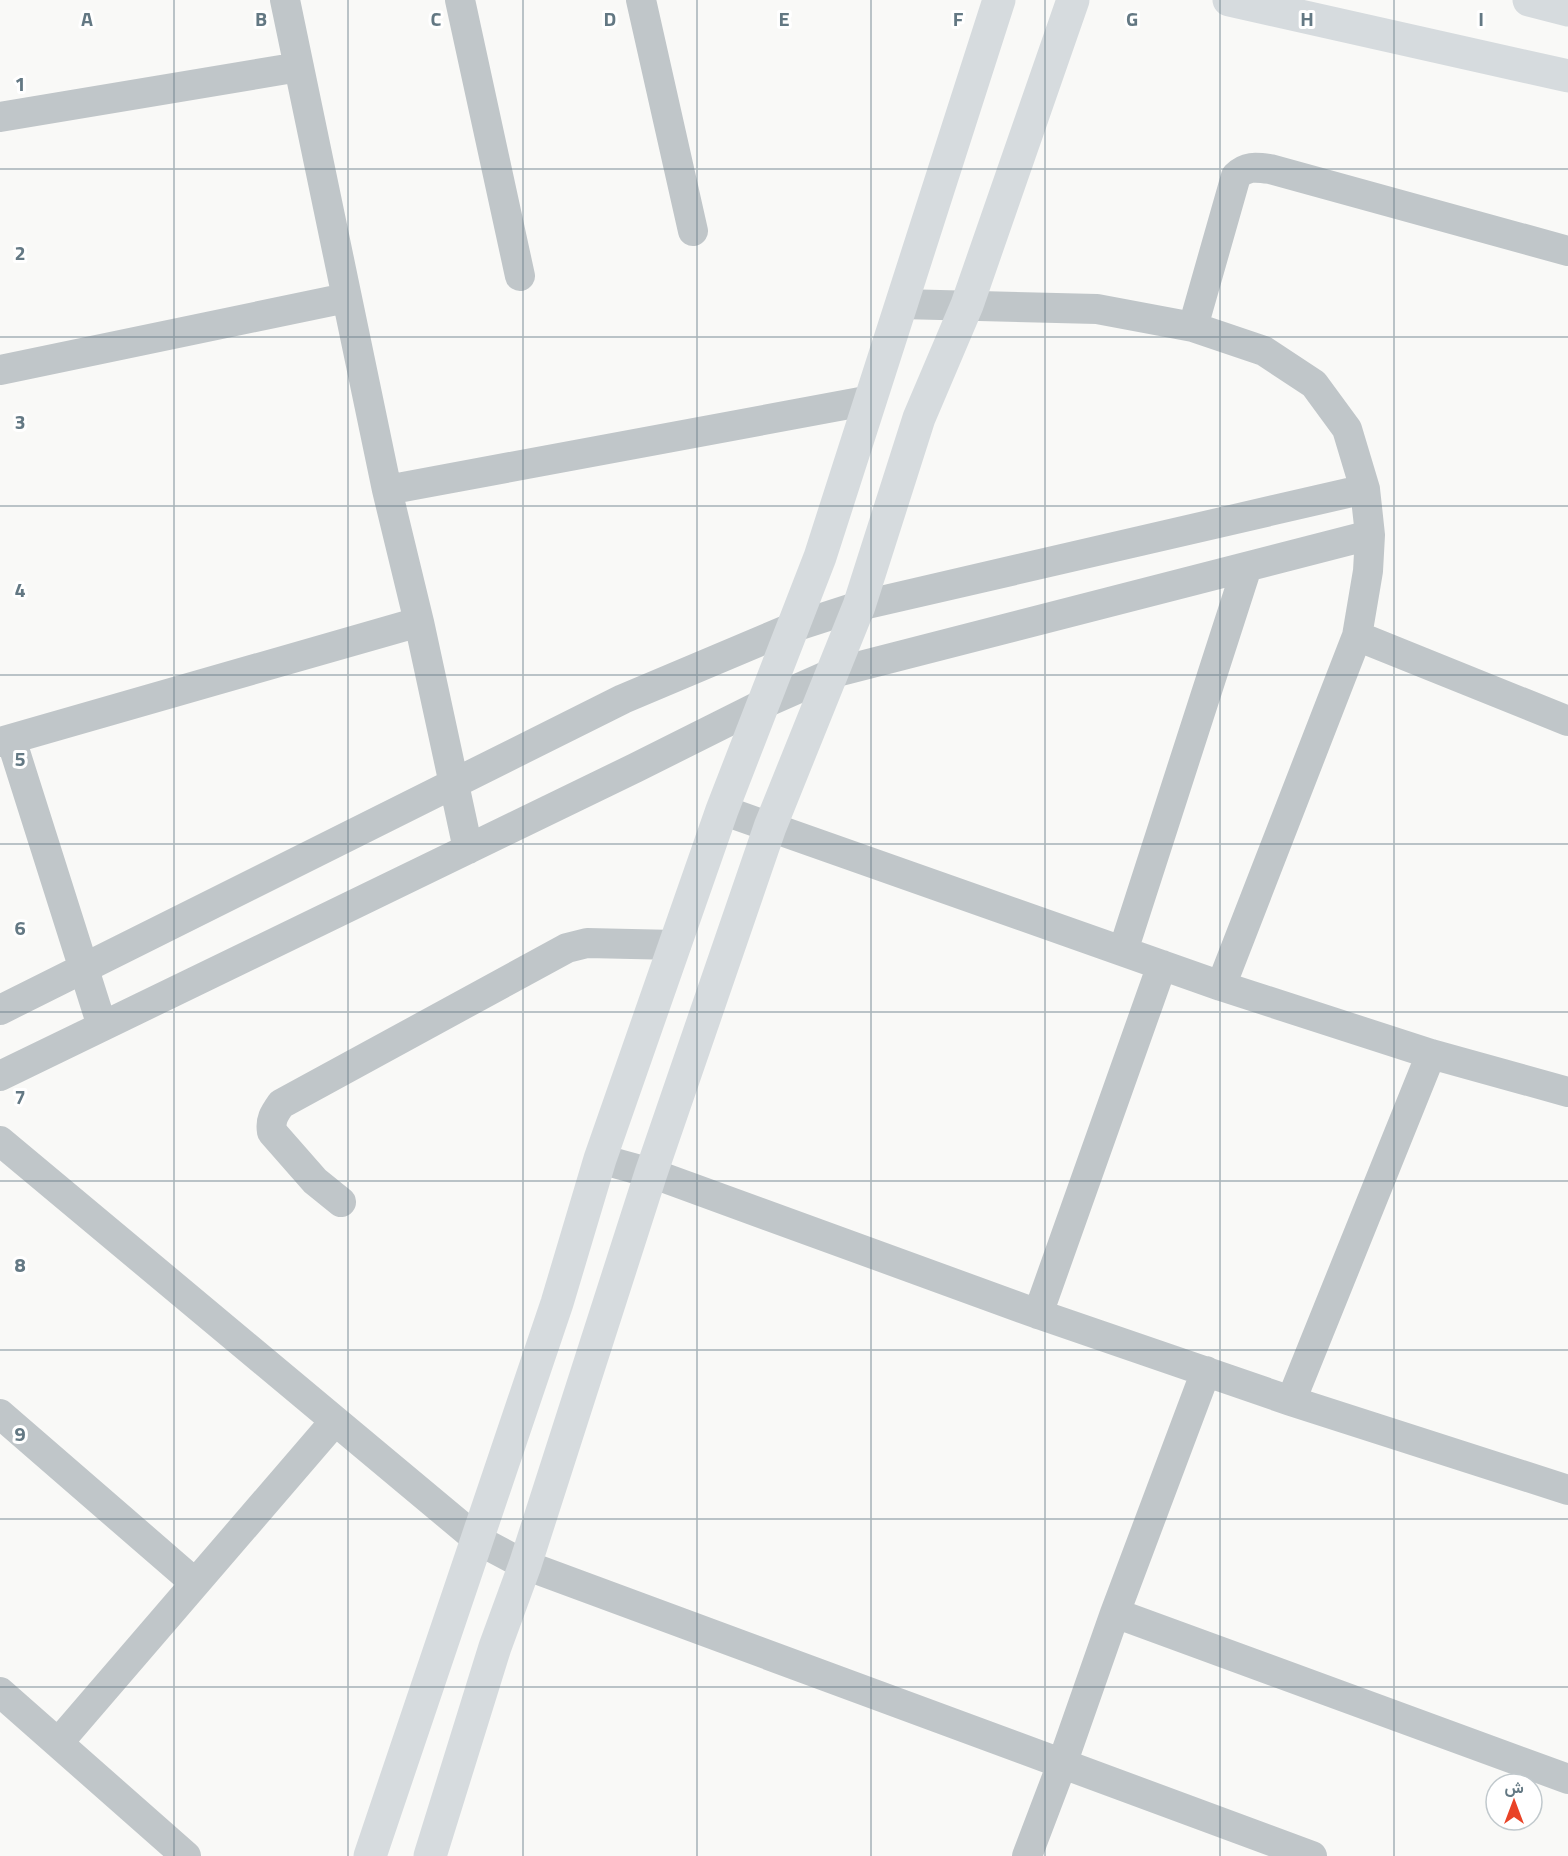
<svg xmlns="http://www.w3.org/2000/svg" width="1568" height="1856" viewBox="0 0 1568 1856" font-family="'Titillium Web',Vazirmatn,sans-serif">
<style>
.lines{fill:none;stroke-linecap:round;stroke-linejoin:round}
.street{stroke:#c0c6c9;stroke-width:30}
.secondary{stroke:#d6dbde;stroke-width:33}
.grid{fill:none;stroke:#637883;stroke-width:1.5;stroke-opacity:0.55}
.grid-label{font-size:20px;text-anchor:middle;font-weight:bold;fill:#637883;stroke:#fff;stroke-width:6;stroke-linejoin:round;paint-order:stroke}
</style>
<rect width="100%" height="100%" fill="#f9f9f7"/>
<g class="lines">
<path class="street" d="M285,0L387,490L419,622L468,849
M460,0L520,276
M641,0L693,231
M0,117L299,67
M901,304L1097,309L1193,327L1264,351L1314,384L1347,429L1365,489L1370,535L1368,571L1357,636L1221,986
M1193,327L1236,176C1246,166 1255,167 1270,169L1568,251
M0,370L346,298
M387,490L871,400
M1357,636L1568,721
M11,739L102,1026
M0,742L419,622
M722,810L1221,986L1431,1054L1568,1092
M1123,951L1247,567
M0,1010L623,699L791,628L859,606L1365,489
M0,1076L635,768L765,703L833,673L1370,535
M0,1141L478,1540L525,1565L1312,1856
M600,1159L651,1173L1038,1314L1291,1401L1568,1490
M341,1202L315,1181L272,1132C270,1120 274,1114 281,1104L567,948L587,943L676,945
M1038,1314L1162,965
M1291,1401L1431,1054
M0,1414L195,1583
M1115,1613L1568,1779
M0,1692L186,1856
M58,1743L335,1421
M1027,1856L1062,1764L1115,1613L1206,1371"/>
<path class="secondary" d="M1229,0L1568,76
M1529,0L1568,10
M370,1856L557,1303L600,1159L722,810L820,557L999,0
M430,1856L495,1647L525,1565L651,1173L770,827L859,606L919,418L967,305L1073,0"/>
</g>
<path class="grid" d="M174,0V1856M348,0V1856M523,0V1856M697,0V1856M871,0V1856M1045,0V1856M1220,0V1856M1394,0V1856M0,169H1568M0,337H1568M0,506H1568M0,675H1568M0,844H1568M0,1012H1568M0,1181H1568M0,1350H1568M0,1519H1568M0,1687H1568"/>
<g class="grid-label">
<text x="87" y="26">A</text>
<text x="261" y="26">B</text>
<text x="436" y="26">C</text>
<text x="610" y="26">D</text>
<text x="784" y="26">E</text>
<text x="958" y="26">F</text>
<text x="1132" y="26">G</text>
<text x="1307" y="26">H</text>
<text x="1481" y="26">I</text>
<text x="20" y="91">1</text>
<text x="20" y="260">2</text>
<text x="20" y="429">3</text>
<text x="20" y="597">4</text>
<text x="20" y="766">5</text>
<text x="20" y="935">6</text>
<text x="20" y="1104">7</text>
<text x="20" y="1272">8</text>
<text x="20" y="1441">9</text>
</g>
<g transform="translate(1514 1802)"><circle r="28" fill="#ffffff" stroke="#c1c9cd" stroke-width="1.5"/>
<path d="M0-4.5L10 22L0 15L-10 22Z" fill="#e94327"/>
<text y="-9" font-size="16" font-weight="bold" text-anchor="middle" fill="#637883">ش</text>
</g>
</svg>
